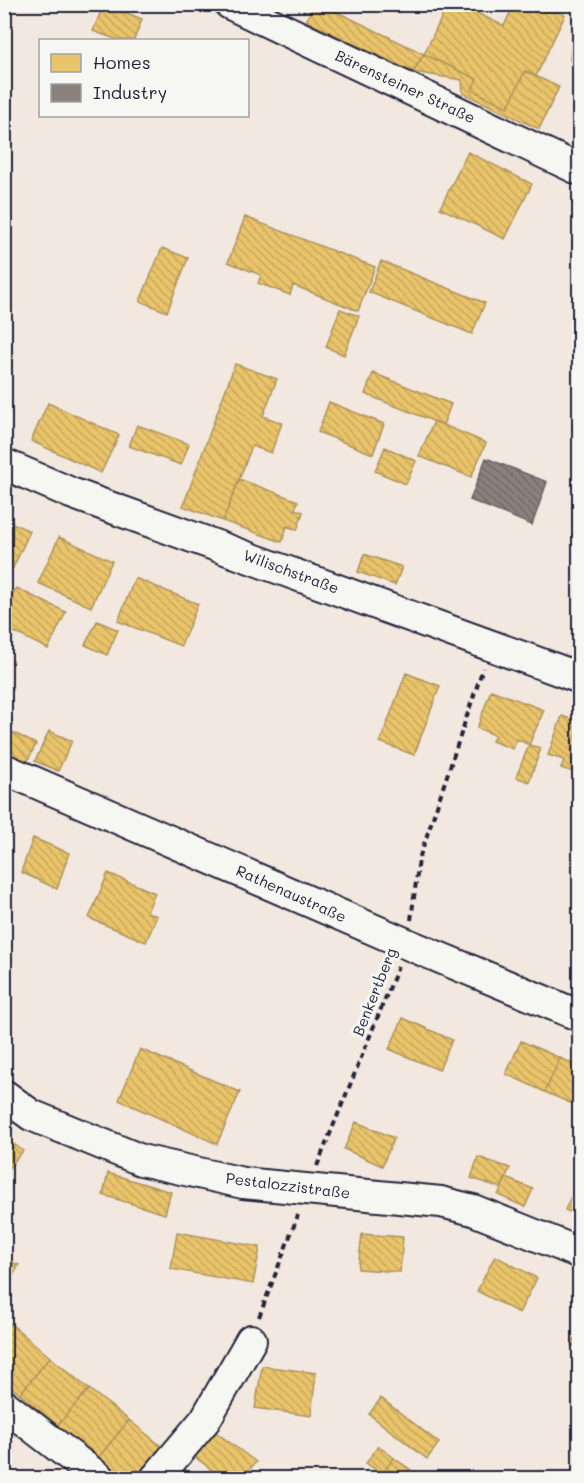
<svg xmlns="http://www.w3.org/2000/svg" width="584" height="1483" viewBox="0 0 584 1483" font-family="Mali,sans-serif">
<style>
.homes{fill:url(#homes-back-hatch);stroke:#ad935c;stroke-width:1.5}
.industry{fill:url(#industry-back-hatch);stroke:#6b6468;stroke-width:1.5}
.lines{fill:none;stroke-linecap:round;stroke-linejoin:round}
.minor-casing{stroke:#22223b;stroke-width:34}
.path{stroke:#22223b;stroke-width:4;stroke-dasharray:6 4.5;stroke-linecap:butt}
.minor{stroke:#f6f6f2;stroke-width:30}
.labels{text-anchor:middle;stroke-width:6;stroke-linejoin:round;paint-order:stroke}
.street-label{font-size:15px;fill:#22223b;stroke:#f6f6f2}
</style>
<defs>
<pattern id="homes-back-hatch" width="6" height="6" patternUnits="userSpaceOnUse" patternTransform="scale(1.5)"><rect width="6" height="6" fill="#e9c46a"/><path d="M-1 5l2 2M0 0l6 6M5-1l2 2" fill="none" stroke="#c8a85d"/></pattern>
<pattern id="industry-back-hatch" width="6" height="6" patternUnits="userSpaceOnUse" patternTransform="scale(1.5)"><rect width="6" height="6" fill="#8a817c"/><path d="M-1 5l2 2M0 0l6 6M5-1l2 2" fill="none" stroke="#706967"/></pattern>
</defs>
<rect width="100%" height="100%" fill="#f2e8df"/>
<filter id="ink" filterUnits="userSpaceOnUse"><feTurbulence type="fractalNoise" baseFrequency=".0167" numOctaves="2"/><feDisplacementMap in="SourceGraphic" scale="12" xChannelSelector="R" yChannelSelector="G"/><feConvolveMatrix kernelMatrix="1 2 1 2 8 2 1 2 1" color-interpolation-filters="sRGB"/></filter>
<g filter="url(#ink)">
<path class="homes" d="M104,4L142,19L134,40H118L93,31Z
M315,4H321L424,54L413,72L306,21Z
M448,4H458L504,26L514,4H543L565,15L536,76L525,71L508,107L472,90L477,79L424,54Z
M580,25V63L570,60L571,50Z
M424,54L477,79L472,90L508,107L525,71L559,87L539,129L463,93L462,80L413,72Z
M468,152L532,184L505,239L440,208Z
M245,217L375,267L358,311L293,285L290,295L258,283L261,275L228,262Z
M162,248L188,258L167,312L140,301Z
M381,261L485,303L472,334L369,292Z
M340,309L359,316L344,355L326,347Z
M235,364L277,379L263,416L282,423L271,453L252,446L223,521L183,506Z
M373,373L451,404L443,425L365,394Z
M329,402L384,424L373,454L318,432Z
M48,403L119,435L101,473L31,441Z
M434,421L486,443L471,477L419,456Z
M137,425L189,444L181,465L129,446Z
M385,447L416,461L406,484L375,471Z
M239,479L298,501L295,509L303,512L297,530L287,526L282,542L223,521Z
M4,519L30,531L13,568L4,564Z
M59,537L112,561L91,607L38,583Z
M364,554L402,567L395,585L358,572Z
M135,578L198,604L181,646L118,621Z
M16,588L66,612L48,649L4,627V611Z
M97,621L118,630L107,655L85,645Z
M406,673L440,686L414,755L380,742Z
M491,690L544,710L529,745L517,739L513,749L492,741L495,735L477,728Z
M562,716L580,722V774L561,768L564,760L548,755Z
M6,729L36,744L27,762L4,752Z
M49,731L72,741L58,771L35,761Z
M529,745L541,748L529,782L516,777Z
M33,838L69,853L57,889L21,872Z
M108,873L155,893L147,912L157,916L146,942L89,918Z
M403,1018L452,1040L439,1070L389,1049Z
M521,1041L560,1058L545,1092L506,1074Z
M140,1049L240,1092L217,1144L119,1100Z
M560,1058L580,1067V1107L545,1092Z
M356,1122L394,1138L382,1166L344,1149Z
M4,1137L23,1151L4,1174Z
M478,1157L510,1168L501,1188L471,1178Z
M108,1173L171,1192L165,1214L103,1195Z
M506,1178L533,1189L525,1207L498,1195Z
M579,1178H580V1216L565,1210Z
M177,1232L260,1247L253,1284L171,1269Z
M362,1234L403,1237L400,1272L358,1269Z
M495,1256L537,1278L519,1313L477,1291Z
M4,1259L19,1265L4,1292Z
M11,1324L50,1357L20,1394L4,1381V1325Z
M580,1326V1348L571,1345Z
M50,1357L89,1389L57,1426L20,1394Z
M262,1366L316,1373L311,1416L255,1408Z
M89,1389L129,1420L98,1458L57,1426Z
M381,1398L439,1443L427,1459L369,1414Z
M129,1420L165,1449L139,1478H123L98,1458Z
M213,1430L256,1462L242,1478H208L213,1471L191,1454Z
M378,1446L394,1458L382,1474L366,1463Z
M394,1458L411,1470L405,1478H387L382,1474Z
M182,1467L195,1478H173Z"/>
<path class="industry" d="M486,458L547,482L532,525L470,500Z"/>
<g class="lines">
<g class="minor-casing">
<path id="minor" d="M230,4L580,170
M4,464L71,493L580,678
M4,769L407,944L580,1016
M4,1095L31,1115L141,1160L243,1183L441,1202L473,1210L580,1253
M4,1405L99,1478
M156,1478L205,1420L251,1340"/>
</g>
<path class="path" d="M411,920L419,859L483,668
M317,1166L398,967
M259,1317L298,1215
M40,1478L50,1473"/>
<use href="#minor" class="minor"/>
</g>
</g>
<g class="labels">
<g class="street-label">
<text transform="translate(405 87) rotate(25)" y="5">Bärensteiner Straße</text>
<text transform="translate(291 572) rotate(20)" y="5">Wilischstraße</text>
<text transform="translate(291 894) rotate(24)" y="5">Rathenaustraße</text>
<text transform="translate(375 992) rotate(-68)" y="5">Benkertberg</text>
<text transform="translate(288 1186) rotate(7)" y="5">Pestalozzistraße</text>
</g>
</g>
<rect width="584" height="1483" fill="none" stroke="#f6f6f2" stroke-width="24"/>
<rect x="12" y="12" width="560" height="1459" fill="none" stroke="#22223b" stroke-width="2" filter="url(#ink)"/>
<rect x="39" y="39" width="210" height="78" fill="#f6f6f2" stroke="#a1a1a9" stroke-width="1.5"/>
<rect x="51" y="54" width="30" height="18" fill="#e9c46a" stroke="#a1a1a9" stroke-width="1.5"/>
<text x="93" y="69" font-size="18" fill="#22223b">Homes</text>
<rect x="51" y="84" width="30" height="18" fill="#8a817c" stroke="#a1a1a9" stroke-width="1.5"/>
<text x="93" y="99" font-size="18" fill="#22223b">Industry</text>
</svg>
